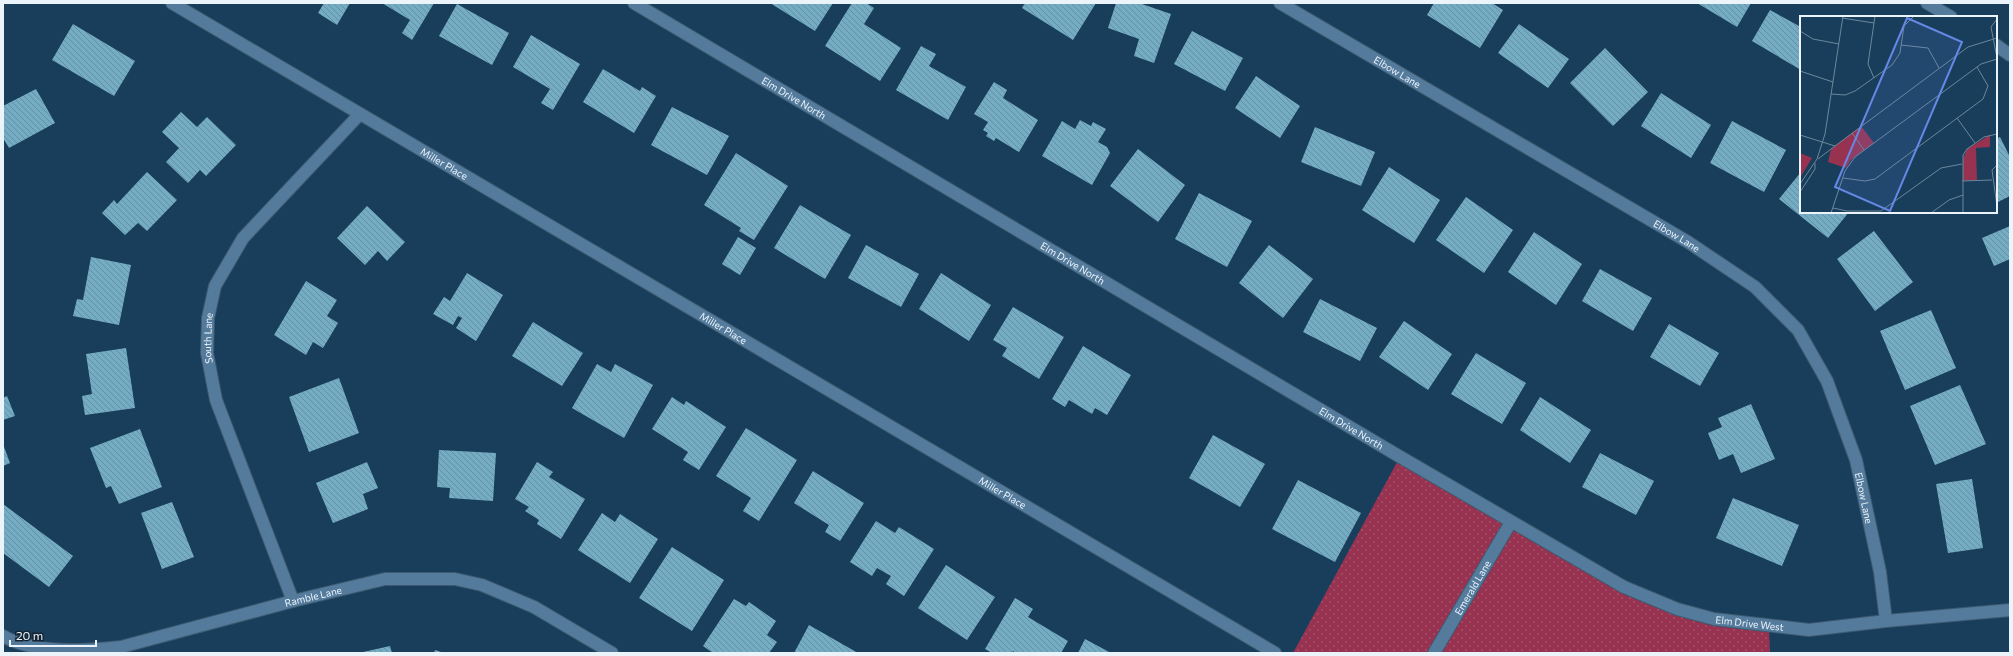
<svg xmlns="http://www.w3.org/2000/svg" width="2013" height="656" viewBox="0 0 2013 656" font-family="Commissioner,sans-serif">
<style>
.park{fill:url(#park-dots)}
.building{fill:url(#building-back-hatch)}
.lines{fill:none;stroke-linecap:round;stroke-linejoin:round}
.minor-casing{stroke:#3d5a70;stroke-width:14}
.minor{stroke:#547b9c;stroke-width:12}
.labels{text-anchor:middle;stroke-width:4;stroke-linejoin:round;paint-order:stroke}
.street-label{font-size:10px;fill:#ebf4fb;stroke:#132331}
.inset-road{fill:none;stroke:#6c879b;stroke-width:1}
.view{fill:#6588e4;fill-opacity:0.15;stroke:#6588e4;stroke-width:2}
.inset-edge{fill:none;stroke:#ebf4fb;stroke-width:2}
</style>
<defs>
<pattern id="park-dots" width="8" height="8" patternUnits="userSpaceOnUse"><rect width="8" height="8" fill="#973251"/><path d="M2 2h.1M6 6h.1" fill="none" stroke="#a6506b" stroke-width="1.8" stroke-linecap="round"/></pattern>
<pattern id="building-back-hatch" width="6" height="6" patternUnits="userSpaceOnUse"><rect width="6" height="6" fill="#74adc3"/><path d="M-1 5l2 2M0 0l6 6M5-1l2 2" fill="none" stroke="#668f9f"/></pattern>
</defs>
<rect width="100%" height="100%" fill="#183e5b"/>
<path class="park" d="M1401,455L1675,615L1769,629L1770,653H1293Z"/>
<path class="building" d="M324,3H350L337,25L318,13Z
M382,3H434L412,40L402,33L410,20Z
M770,3H833L815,31Z
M852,3H866L874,8L864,24L901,48L880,81L825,46Z
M1025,3H1096L1073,40L1022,8Z
M1116,3H1139L1171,14L1154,63L1134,56L1139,39L1108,28Z
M1434,3H1492L1503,10L1480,48L1427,15Z
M1697,3H1751L1737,27Z
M457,4L509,33L492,65L439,36Z
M1770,10L1801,27V70L1752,41Z
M73,24L135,61L114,96L52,60Z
M1519,24L1569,59L1548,88L1498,53Z
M1192,31L1243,58L1225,91L1174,64Z
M531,35L580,64L553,110L541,103L550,89L513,67Z
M921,46L936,54L929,66L966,87L948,120L896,90Z
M1605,48L1648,92L1613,126L1570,83Z
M603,69L640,91L642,87L656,96L634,133L583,102Z
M1256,76L1300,106L1280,138L1235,108Z
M994,82L1007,90L1003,98L1038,120L1019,152L996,138L994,141L986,136L988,133L983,130L988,122L974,114Z
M36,89L55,123L9,148L3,138V106Z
M1661,93L1711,125L1691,158L1641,126Z
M672,107L729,136L707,175L651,145Z
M181,112L197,127L207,117L236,145L206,176L200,170L188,183L166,162L179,148L162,132Z
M1080,120L1091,126L1093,122L1106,129L1098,142L1107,147L1110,153L1092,185L1042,156L1062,121L1075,129Z
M1732,121L1786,150L1764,192L1710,163Z
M1315,127L1375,152L1361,186L1301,162Z
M2000,137L2010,157V196L1996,203V139Z
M1138,149L1185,185L1158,222L1110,186Z
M736,153L788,186L754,240L739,231L741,228L704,205Z
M1389,167L1440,200L1414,243L1362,210Z
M147,172L177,200L147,231L138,223L125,235L102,213L114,200L117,204Z
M1801,172V212H1849L1828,238L1779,199Z
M1199,193L1252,221L1227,267L1175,239Z
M1466,197L1513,230L1484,273L1436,240Z
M800,205L851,235L825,279L774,248Z
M367,206L405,242L387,261L378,251L365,265L337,238Z
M2010,226V259L1994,266L1982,238Z
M1874,231L1913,282L1875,311L1837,259Z
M1534,232L1582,264L1556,305L1508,272Z
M738,237L756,248L740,275L722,264Z
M866,245L919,274L901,307L848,278Z
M1269,245L1313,279L1283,318L1239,283Z
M91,257L131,265L119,325L73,316L77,299L83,300Z
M1600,269L1652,298L1633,331L1582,301Z
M467,273L503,295L476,341L456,328L462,318L458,316L453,325L433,314L444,297L450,301Z
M941,273L991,305L969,341L919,309Z
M306,281L337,300L327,316L338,323L323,348L313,342L306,355L274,335Z
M1320,299L1377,328L1360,361L1303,332Z
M1013,307L1064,337L1039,379L1002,356L1007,348L993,340Z
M1931,310L1956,368L1905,390L1880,331Z
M1404,321L1452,354L1428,390L1379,357Z
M533,322L583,353L562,386L512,356Z
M1669,324L1719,353L1700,386L1650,357Z
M1083,346L1131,375L1107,415L1095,408L1092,414L1069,400L1065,407L1052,399Z
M126,348L135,408L85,415L82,396L92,394L86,354Z
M1476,353L1526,383L1502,424L1451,394Z
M597,364L611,372L615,364L653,385L624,438L572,408Z
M339,378L359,433L309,452L289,397Z
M1960,385L1986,444L1935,465L1910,406Z
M7,396L15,416L3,420V398Z
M672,397L684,405L686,401L726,427L699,470L683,460L688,452L652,429Z
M1540,397L1591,430L1570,463L1520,430Z
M1751,404L1775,459L1741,473L1733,454L1719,460L1708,433L1722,427L1718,418Z
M746,428L797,460L759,521L743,511L751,498L716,476Z
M140,429L162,487L119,504L111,486L106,488L90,448Z
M1213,435L1265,464L1240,507L1189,478Z
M3,444L10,463L3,466Z
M439,450L496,453L493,501L449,498L450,488L437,487Z
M1600,453L1654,481L1636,515L1582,487Z
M367,462L378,488L363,494L368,509L333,523L316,483Z
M537,462L553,472L549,477L585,499L561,539L537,524L539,520L525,511L529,507L515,499Z
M813,471L864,503L840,541L825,532L829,525L794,503Z
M1972,479L1983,548L1948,553L1936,484Z
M1298,480L1361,513L1335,562L1272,529Z
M1733,498L1799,525L1782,566L1716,538Z
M172,502L194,557L162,569L141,513Z
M3,504L73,556L49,587L3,553Z
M602,513L615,522L620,514L658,539L630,583L578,550Z
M876,521L895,533L899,527L934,549L904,596L886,584L891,576L877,568L872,576L850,562Z
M672,547L724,580L692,631L639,598Z
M946,565L995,597L967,640L918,608Z
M1015,598L1033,609L1028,617L1068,641L1061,653H1016L1013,651L1012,653H992L985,649Z
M734,599L746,606L749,602L776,621L767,635L777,642L769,653H713L703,646Z
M809,625L858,653H794Z
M1085,639L1111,653H1078Z
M390,646L392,653H363V652Z
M435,650L444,653H434Z"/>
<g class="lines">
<g class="minor-casing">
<g id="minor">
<path id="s1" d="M172,3L1275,653"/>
<path id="s2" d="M634,3L1397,455L1624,587L1677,609L1714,619L1809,630L1886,621L2010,610"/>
<path id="s3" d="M1280,3L1688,242L1755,287L1798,330L1827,381L1856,460L1880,572L1886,621"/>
<path d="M1927,3L1951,17"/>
<path d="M1996,45L2010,55"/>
<path id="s4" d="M293,601L216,400L207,353L208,318L215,286L243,238L359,115"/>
<path id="s5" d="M3,636C34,654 86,651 121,647L293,601L385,579H455L482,585L534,607L612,653"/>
<path id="s6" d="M1434,653L1511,522"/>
</g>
</g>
<use href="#minor" class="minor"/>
</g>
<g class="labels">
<g class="street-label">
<text dy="4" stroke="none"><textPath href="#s3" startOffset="136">Elbow Lane</textPath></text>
<text dy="4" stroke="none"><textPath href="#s2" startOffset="186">Elm Drive North</textPath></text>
<text dy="4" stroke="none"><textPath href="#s1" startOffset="316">Miller Place</textPath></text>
<text dy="4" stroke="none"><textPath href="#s3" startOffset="460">Elbow Lane</textPath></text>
<text dy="4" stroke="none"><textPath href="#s2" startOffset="510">Elm Drive North</textPath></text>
<text dy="4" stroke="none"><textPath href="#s1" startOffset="640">Miller Place</textPath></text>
<text dy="4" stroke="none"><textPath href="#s4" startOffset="278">South Lane</textPath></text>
<text dy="4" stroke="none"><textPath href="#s2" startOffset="834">Elm Drive North</textPath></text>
<text dy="4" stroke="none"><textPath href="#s1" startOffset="964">Miller Place</textPath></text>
<text dy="4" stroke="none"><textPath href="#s3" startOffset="796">Elbow Lane</textPath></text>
<text dy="4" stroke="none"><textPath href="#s6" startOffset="76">Emerald Lane</textPath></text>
<text dy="4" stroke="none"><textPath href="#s5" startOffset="319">Ramble Lane</textPath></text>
<text dy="4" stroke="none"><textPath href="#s2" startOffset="1281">Elm Drive West</textPath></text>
</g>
</g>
<g transform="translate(1800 16)">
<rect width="197" height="197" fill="#183e5b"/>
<path d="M0,137L12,142L0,162Z" fill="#973251"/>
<path d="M61,110L74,127L51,144L46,152L28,146L31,133ZM190,119V131L176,132L177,164L163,165V143L167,133Z" fill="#973251"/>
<path class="inset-road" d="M42,2L74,7M197,3L191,11L197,42M0,15L13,23L39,28M101,29L128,32L139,52M0,55L33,66M74,62L68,48L75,0M31,78L45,79L55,75L92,49L100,37L104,10L114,0M157,102L175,127M52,117L64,134M0,119L35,130L168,31L197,22M18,143L35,130M197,149L192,154L197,190M43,162L65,165L75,163L183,83L188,70L177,51M162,165L192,164M0,168L17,143L25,118L43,0M0,176L15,153V147M33,192L47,195H81L141,152L162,148M31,197L45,155L55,141L181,48L197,43M131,197L149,184L163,179M163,197V139L167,133L184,121L197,118"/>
<path class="view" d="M107,2L162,26L90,195L35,171Z"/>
<rect width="197" height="197" class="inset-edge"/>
</g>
<rect width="2013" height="656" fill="none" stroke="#ebf4fb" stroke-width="8"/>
<path d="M10 640v6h86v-6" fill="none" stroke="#ebf4fb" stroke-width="2"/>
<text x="16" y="640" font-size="12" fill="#ebf4fb" stroke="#132331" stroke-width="3" paint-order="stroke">20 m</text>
</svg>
